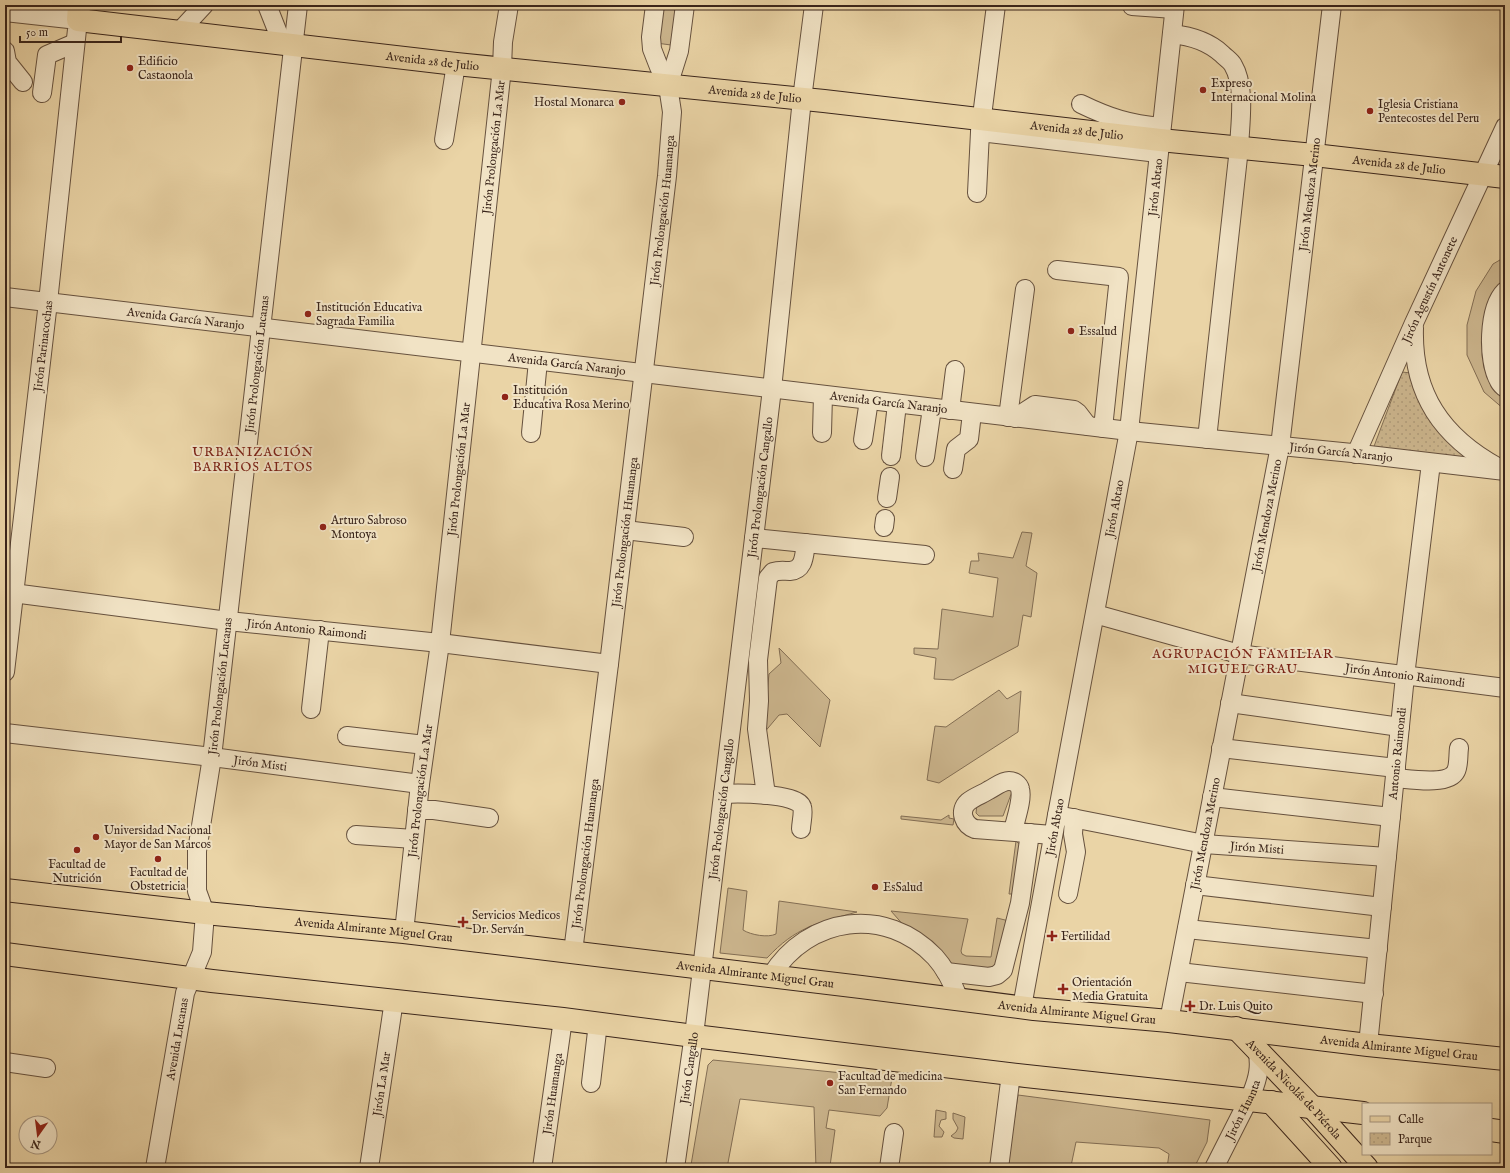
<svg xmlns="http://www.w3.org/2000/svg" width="1510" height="1173" viewBox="0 0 1510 1173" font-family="'IM FELL English',serif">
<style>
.green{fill:#ccb68e;stroke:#836e54}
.park{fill:url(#park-dots);stroke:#836e54}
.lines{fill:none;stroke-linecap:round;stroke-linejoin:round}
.minor-casing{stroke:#66513e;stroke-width:20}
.major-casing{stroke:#3a251b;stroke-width:24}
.minor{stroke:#f1e3c5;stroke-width:18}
.major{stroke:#ead4a6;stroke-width:22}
.poi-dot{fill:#8f2418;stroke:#f1e3c5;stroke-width:1.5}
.labels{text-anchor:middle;stroke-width:4;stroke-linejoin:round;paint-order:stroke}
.poi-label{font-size:12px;fill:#3a251b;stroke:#f1e3c5;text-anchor:start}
.street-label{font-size:12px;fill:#3a251b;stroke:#f1e3c5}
.neighbourhood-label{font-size:13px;letter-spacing:1px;fill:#7a1f14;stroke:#f1e3c5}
</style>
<defs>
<pattern id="park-dots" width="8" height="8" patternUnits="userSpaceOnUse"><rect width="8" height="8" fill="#ccb68e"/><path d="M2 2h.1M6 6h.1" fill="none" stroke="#b09c7a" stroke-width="1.8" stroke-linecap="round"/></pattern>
</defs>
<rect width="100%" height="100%" fill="#ead4a6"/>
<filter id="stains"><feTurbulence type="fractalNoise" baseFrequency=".005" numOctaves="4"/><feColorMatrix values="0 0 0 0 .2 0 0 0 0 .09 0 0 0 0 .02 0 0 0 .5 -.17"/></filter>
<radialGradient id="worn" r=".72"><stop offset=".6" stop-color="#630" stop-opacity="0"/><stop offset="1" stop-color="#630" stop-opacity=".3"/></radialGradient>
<path class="green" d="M661,5H676L671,45L656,43Z
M1505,257V410L1484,392L1467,355V325L1476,291L1493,264Z
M1022,532L1032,533L1026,566L1037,573L1031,617L1023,615L1018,646L953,680L934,679L936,658L914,654V648L938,649L942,609L993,617L998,578L969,573L971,561H979L978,553L1013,558Z
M779,648L830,700L820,747L787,714L779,715L763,734L769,674L781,663Z
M999,690L1007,699L1021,691L1018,732L939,783L927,780L935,726L946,727Z
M1013,789L1003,816H979L976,813L977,804L988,793Z
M949,815V818L954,819L953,825L901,819V816L941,820Z
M1016,841L1026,850L1019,894H1009Z
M728,888L747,891L743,930C751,935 768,938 776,934L779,901L857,912C817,923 796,927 767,958L720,953Z
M891,911L968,919L961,951L962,954L966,956L991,957L997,918L1009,921L1002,959L993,971L951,966L906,928Z
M713,1060L892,1078L887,1108L880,1116L829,1110L826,1128L835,1130L830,1166L832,1168H816L814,1107L740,1099L727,1168H710L691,1165L708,1065Z
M1018,1095L1210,1120L1207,1142L1194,1168H1167L1169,1154L1159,1148L1076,1142L1071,1166L1073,1168H1007Z
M936,1110L946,1112V1119L941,1120L939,1126L944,1132L942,1137H934Z
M953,1113L965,1117L963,1139L954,1138L951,1136L956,1132L958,1128L953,1119Z"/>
<path class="park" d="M1402,372L1411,373L1443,436L1467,460L1373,449Z"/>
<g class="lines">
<g class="minor-casing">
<g id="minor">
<path d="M267,5L282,43"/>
<path d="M1132,6L1174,9"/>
<path d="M5,12L78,20L48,302L5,672"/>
<path d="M179,32L204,5"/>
<path d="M1172,34C1191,36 1208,41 1222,54C1226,58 1231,61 1233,65C1246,87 1240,123 1239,148L1207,439"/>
<path d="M5,51L7,62L23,82"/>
<path d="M668,86L679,51L685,5"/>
<path d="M42,93L47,55L75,43"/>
<path d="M1081,104C1110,118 1129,124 1161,127"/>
<path d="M980,132L996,5"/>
<path d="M444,140L456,64"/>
<path d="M977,193L980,132L1158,153"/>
<path d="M1057,270L1119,277L1103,428"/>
<path d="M1505,291C1488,308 1487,360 1499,381C1500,384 1503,386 1505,388"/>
<path id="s1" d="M5,297L1129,431L1352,453L1505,471"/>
<path d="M1414,328C1412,394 1442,437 1499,468"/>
<path d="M950,410L955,370"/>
<path d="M1008,417L1025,289"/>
<path d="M1015,418L1035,405L1074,410L1078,413L1088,426"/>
<path d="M531,433L538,361"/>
<path d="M822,433L823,395"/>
<path d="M863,440L869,400"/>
<path id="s2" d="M1356,454L1414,323L1505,127"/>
<path d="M891,456L897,404"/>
<path d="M925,457L932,408"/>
<path d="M953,469L956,449L969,439L972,413"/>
<path d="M887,498L890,477"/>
<path d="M884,527L885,519"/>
<path d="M625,530L684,537"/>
<path d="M754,538L925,555"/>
<path id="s3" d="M5,592L228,621L440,643L609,664"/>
<path id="s4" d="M1095,614L1239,654L1505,688"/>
<path d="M1230,703L1400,727"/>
<path d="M311,709L320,630"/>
<path id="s5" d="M5,733L212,757L420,784"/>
<path d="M347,736L425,745"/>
<path d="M1221,748L1396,768"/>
<path d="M1395,778C1409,779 1449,786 1456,771C1459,765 1458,755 1459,748"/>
<path d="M723,794C736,793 798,793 802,807C804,813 801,823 801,829"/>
<path d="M766,795L757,729L759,701L758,660L768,578L773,572C779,570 784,571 790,571C805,570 804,554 806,543"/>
<path d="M1212,797L1391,817"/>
<path d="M417,810H434L489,818"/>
<path id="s6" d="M1057,815L1204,844L1387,857"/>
<path d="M1013,831C1015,821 1023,799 1020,789C1019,784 1014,781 1009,781C1002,781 995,787 989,790C983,794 974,797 968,802C958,811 964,825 975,829L1053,835"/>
<path d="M356,835L414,839"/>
<path d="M1195,885L1382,907"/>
<path d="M1068,894L1076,852L1073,834L1074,818"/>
<path d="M1187,929L1378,949"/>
<path id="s7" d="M404,932L420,784L440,643L502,68L503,42L509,5"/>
<path id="s8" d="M573,952L609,664L667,176L672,112L668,86L659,67L652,49L651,37L655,5"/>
<path d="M946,972L989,977L997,975L1003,970L1020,903L1030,833"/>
<path d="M1179,972L1374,994"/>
<path d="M771,976C808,916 886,905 935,957C946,969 953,984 959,999"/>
<path id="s9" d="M1022,1007L1057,815L1129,431L1175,5"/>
<path id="s10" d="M1169,1021L1280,446L1332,5"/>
<path id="s11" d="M1368,1045L1405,676L1431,463"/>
<path d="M5,1062L46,1068"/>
<path d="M591,1083L598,1023"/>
<path id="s12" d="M155,1168L185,993L202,952L205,913L197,891V851L212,757L298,5"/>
<path id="s13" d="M369,1168L394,1000"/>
<path id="s14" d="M542,1168L563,1019"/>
<path id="s15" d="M675,1168L695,1027L772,389L802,99L814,5"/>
<path d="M889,1168L894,1133"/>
<path d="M999,1168L1011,1074"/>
<path id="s16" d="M1214,1168L1252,1093C1258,1078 1261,1066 1257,1049"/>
</g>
</g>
<g class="major-casing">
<g id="major">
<path id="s17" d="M79,5L78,20L456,64L824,101L1160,140L1314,155L1505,177"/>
<path id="s18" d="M5,890L205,913L404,932L861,987L1034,1009L1169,1021L1368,1045L1505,1059"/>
<path d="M5,954L212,981L563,1019L694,1036L1026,1076L1249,1100L1363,1113"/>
<path id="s19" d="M1236,1028L1312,1107L1367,1168"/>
<path d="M1271,1102L1331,1168"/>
<path d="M1491,1130L1505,1132"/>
</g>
</g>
<use href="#minor" class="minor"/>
<use href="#major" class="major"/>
</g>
<g class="poi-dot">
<circle cx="130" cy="68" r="4"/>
<circle cx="1203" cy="90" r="4"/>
<circle cx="622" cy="102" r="4"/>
<circle cx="1370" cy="111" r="4"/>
<circle cx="308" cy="314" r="4"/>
<circle cx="1071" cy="331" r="4"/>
<circle cx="505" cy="397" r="4"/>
<circle cx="323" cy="527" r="4"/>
<circle cx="96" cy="837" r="4"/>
<circle cx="77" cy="850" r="4"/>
<circle cx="158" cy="859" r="4"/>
<circle cx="875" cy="887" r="4"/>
<path d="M461 916h4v4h4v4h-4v4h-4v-4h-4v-4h4z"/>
<path d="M1050 930h4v4h4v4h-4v4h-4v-4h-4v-4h4z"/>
<path d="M1061 983h4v4h4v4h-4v4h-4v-4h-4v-4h4z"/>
<path d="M1188 1000h4v4h4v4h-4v4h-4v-4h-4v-4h4z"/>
<circle cx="830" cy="1083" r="4"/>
</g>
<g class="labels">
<g class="poi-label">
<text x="138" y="65">Edificio<tspan x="138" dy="14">Castaonola</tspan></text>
<text x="1211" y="87">Expreso<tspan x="1211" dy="14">Internacional Molina</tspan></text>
<text x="614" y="106" text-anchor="end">Hostal Monarca</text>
<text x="1378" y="108">Iglesia Cristiana<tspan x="1378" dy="14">Pentecostes del Peru</tspan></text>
<text x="316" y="311">Institución Educativa<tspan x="316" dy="14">Sagrada Familia</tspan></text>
<text x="1079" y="335">Essalud</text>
<text x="513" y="394">Institución<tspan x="513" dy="14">Educativa Rosa Merino</tspan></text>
<text x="331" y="524">Arturo Sabroso<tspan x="331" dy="14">Montoya</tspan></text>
<text x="104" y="834">Universidad Nacional<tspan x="104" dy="14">Mayor de San Marcos</tspan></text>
<text x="77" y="868" text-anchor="middle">Facultad de<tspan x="77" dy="14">Nutrición</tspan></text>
<text x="158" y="876" text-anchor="middle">Facultad de<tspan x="158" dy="14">Obstetricia</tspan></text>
<text x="883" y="891">EsSalud</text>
<text x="472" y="919">Servicios Medicos<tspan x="472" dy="14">Dr. Serván</tspan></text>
<text x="1061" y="940">Fertilidad</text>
<text x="1072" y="986">Orientación<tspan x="1072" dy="14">Media Gratuita</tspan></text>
<text x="1199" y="1010">Dr. Luis Quito</text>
<text x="838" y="1080">Facultad de medicina<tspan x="838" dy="14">San Fernando</tspan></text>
</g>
<g class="street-label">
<text dy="4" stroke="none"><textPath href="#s17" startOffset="372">Avenida 28 de Julio</textPath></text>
<text dy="4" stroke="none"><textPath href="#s17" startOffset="696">Avenida 28 de Julio</textPath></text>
<text dy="4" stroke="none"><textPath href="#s17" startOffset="1020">Avenida 28 de Julio</textPath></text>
<text dy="4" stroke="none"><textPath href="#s7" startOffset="790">Jirón Prolongación La Mar</textPath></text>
<text dy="4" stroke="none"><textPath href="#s17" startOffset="1344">Avenida 28 de Julio</textPath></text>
<text dy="4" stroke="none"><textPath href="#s9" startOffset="831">Jirón Abtao</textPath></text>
<text dy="4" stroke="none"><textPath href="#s10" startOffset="839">Jirón Mendoza Merino</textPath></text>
<text dy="4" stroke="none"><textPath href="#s8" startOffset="747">Jirón Prolongación Huamanga</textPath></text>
<text dy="4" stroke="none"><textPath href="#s2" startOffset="180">Jirón Agustín Antonete</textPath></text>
<text dy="4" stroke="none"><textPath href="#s1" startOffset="182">Avenida García Naranjo</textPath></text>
<text transform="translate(43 346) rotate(-83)" y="4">Jirón Parinacochas</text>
<text dy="4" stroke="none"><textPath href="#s12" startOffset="815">Jirón Prolongación Lucanas</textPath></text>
<text dy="4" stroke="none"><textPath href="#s1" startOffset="566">Avenida García Naranjo</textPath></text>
<text dy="4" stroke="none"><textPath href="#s1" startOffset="890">Avenida García Naranjo</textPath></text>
<text dy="4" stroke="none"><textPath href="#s1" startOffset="1345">Jirón García Naranjo</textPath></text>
<text dy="4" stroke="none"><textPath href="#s7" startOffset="466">Jirón Prolongación La Mar</textPath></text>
<text dy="4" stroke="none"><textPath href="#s15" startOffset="686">Jirón Prolongación Cangallo</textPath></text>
<text dy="4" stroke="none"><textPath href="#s9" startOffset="507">Jirón Abtao</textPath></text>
<text dy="4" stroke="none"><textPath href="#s10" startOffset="515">Jirón Mendoza Merino</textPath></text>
<text dy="4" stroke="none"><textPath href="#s8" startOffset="423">Jirón Prolongación Huamanga</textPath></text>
<text dy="4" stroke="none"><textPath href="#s3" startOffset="304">Jirón Antonio Raimondi</textPath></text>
<text dy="4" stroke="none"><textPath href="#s4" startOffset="317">Jirón Antonio Raimondi</textPath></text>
<text dy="4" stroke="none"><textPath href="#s12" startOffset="491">Jirón Prolongación Lucanas</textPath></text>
<text dy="4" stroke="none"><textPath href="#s11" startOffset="293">Antonio Raimondi</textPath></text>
<text dy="4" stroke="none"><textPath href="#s5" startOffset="257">Jirón Misti</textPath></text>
<text dy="4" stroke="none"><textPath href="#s7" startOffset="142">Jirón Prolongación La Mar</textPath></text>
<text dy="4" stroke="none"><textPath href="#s15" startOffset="362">Jirón Prolongación Cangallo</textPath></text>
<text dy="4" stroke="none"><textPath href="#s9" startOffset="183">Jirón Abtao</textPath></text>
<text dy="4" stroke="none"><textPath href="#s10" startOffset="191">Jirón Mendoza Merino</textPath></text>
<text dy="4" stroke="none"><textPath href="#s6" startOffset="203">Jirón Misti</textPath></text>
<text dy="4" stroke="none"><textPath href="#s8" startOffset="99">Jirón Prolongación Huamanga</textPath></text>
<text dy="4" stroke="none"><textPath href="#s18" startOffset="371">Avenida Almirante Miguel Grau</textPath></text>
<text dy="4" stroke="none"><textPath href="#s18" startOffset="755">Avenida Almirante Miguel Grau</textPath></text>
<text dy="4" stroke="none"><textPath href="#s18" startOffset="1079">Avenida Almirante Miguel Grau</textPath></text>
<text dy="4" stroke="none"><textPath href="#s12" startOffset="131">Avenida Lucanas</textPath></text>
<text dy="4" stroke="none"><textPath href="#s18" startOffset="1403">Avenida Almirante Miguel Grau</textPath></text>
<text dy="4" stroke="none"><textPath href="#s15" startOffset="101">Jirón Cangallo</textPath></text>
<text dy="4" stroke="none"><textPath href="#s13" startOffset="85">Jirón La Mar</textPath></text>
<text dy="4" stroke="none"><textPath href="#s19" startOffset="84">Avenida Nicolás de Piérola</textPath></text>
<text dy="4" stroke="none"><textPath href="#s14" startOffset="75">Jirón Huamanga</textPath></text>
<text dy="4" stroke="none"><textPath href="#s16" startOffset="65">Jirón Huanta</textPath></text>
</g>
<g class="neighbourhood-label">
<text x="253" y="456">URBANIZACIÓN<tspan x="253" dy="15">BARRIOS ALTOS</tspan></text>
<text x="1243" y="658">AGRUPACIÓN FAMILIAR<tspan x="1243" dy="15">MIGUEL GRAU</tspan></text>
</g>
</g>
<rect width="1510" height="1173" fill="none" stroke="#ead4a6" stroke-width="20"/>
<rect x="6" y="6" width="1498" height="1161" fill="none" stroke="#3a251b" stroke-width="2"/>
<rect x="10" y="10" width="1490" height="1153" fill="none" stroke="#3a251b"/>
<rect x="1362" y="1103" width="130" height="52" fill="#f1e3c5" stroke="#a89781"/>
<rect x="1370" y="1116" width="20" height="6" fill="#ead4a6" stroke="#a89781"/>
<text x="1398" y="1123" font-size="12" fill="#3a251b">Calle</text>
<rect x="1370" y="1133" width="20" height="12" fill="url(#park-dots)" stroke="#a89781"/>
<text x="1398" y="1143" font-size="12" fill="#3a251b">Parque</text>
<g transform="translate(38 1135) rotate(194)"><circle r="19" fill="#f1e3c5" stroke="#a89781"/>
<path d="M0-3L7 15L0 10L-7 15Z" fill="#8f2418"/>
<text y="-6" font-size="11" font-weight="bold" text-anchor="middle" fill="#3a251b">N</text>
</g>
<path d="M20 36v6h101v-6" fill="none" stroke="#3a251b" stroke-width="2"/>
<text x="26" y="36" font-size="12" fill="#3a251b" stroke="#f1e3c5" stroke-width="3" paint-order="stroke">50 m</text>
<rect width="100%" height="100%" filter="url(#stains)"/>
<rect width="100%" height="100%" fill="url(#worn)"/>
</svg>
